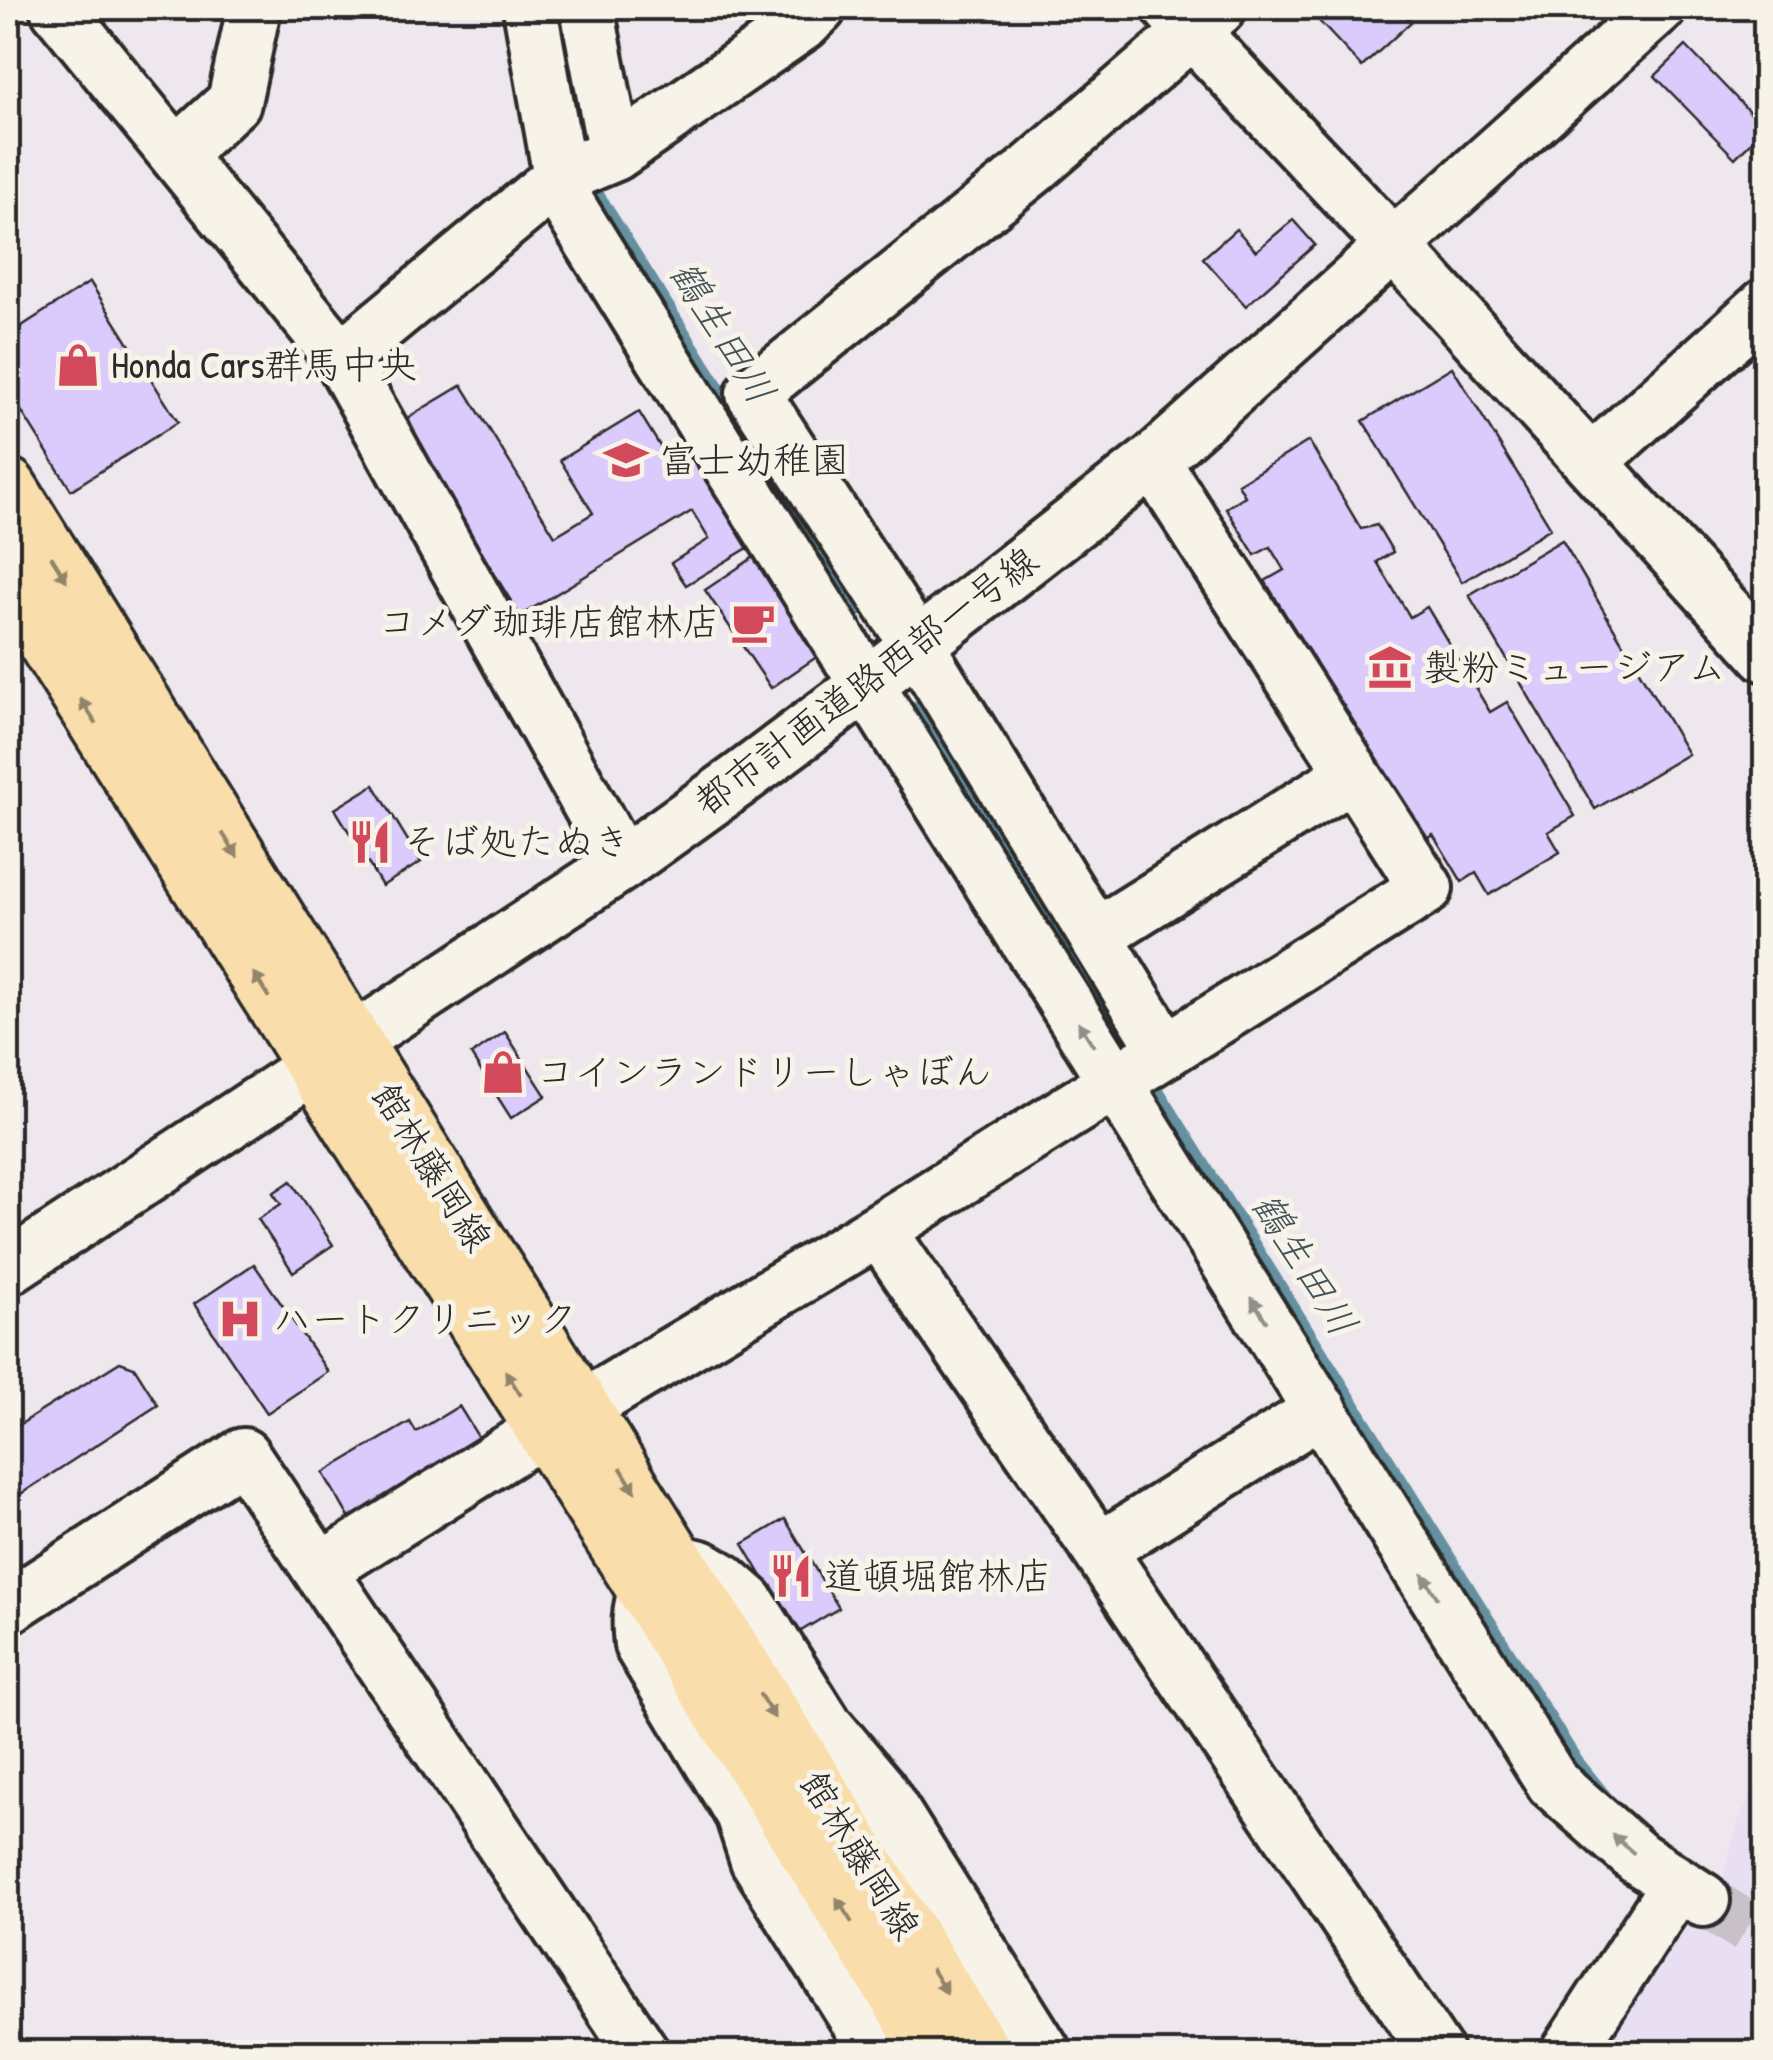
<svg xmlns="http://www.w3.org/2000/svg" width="1773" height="2060" viewBox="0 0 1773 2060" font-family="'Patrick Hand','Klee One',sans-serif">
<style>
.built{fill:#e9dff2}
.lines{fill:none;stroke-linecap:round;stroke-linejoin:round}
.stream{stroke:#65909f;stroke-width:11}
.building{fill:#dbcbfd;stroke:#2b2b2b;stroke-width:2.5}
.minor-tunnel{stroke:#c8c1c7;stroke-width:52;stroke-dasharray:52 26;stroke-linecap:butt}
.minor-casing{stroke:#2b2b2b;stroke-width:60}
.major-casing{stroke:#2b2b2b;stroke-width:62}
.minor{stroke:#f7f3e8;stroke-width:52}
.major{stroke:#f9deab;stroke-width:55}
.oneway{fill:#92846b}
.oneway2{fill:#918f8a}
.labels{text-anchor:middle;stroke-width:10;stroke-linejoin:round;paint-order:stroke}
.poi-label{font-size:38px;fill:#2b2b2b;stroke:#f7f3e8;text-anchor:start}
.street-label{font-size:38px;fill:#2b2b2b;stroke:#f7f3e8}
.water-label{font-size:40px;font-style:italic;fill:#43555b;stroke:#f7f3e8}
</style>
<rect width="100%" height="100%" fill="#efe7ee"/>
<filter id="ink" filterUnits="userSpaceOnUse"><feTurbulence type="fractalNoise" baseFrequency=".01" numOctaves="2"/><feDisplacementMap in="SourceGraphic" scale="20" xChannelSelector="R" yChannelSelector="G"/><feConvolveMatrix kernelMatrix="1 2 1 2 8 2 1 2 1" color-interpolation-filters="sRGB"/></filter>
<g filter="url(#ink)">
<path class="built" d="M1765,1764V2052H1577L1675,1910L1696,1921L1723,1876L1739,1819Z"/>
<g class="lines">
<path class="stream" d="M596,190L859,611
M918,706L1136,1054
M1151,1078L1577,1760L1610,1801"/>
</g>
<path class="building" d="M1307,8H1398L1411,22L1362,67Z
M1686,46L1765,128L1735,158L1655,76Z
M1293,220L1315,245L1246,306L1203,258L1236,229L1256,251Z
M90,282L178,422L71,490L8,390V335Z
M1452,367L1551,528L1462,582L1363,421Z
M462,385L555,536L593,513L560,460L639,412L674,469L701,452L756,543L686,585L671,563L709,539L692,511L520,616L402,421Z
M1309,441L1361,529L1377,525L1393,552L1377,562L1410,617L1427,607L1490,712L1507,702L1575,816L1548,832L1560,852L1489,895L1476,873L1462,882L1433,834L1422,841L1265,581L1284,570L1270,547L1255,555L1226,508L1245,496L1238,484Z
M1562,540L1688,754L1595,809L1469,595Z
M757,555L824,652L771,688L705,590Z
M374,785L421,862L382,886L335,809Z
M505,1032L546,1096L511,1118L471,1055Z
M291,1181L333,1245L293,1272L258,1219L281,1204L273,1193Z
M254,1264L328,1372L267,1413L194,1304Z
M120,1362L134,1367L158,1405L13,1499L8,1490V1432Z
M459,1406L485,1448L354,1526L323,1473L410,1422L416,1432Z
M785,1519L839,1608L796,1634L743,1544Z"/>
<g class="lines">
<path class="minor-tunnel" d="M1703,1900L1766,1939"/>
<g class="minor-casing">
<path id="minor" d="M57,8L341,358L622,864
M530,8L560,177L567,203C893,731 1225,1255 1553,1783L1638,1858L1703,1900
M1170,8L1393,245L1766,655
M177,154L234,102L254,8
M615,154L804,23L819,8
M341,358L560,177L615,154L587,8
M1591,462L1766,305
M1095,936L1353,774
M1166,1051L917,645L753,393L1032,169L1219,8
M879,1230L1099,1550L1436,2052
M8,1268L622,864L739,780L865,686L1153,461L1659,8
M583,1407L879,1230L1426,888L1153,461
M1099,1550L1321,1410
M677,1561L701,1567L723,1580L748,1602L826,1726L879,1789L1044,2052
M320,1570L543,1430
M646,1591C638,1610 639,1625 641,1645L742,1814L757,1860L877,2052
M8,1607L243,1455L642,2052
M1568,2052L1677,1885"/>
</g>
<g class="major-casing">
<path id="major" d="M8,486L983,2052
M8,583L646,1591L932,2052"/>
</g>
<use href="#minor" class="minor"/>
<use href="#major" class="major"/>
</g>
<defs><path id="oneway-solid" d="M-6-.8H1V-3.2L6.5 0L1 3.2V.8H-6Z" transform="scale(2.5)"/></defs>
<g class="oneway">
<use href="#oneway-solid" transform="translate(59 569) rotate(58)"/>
<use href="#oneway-solid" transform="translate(88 711) rotate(-122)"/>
<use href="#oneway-solid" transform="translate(230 845) rotate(58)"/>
<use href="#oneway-solid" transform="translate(261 985) rotate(-122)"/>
<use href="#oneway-solid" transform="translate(513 1383) rotate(-122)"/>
<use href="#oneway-solid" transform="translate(628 1480) rotate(59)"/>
<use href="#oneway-solid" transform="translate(767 1706) rotate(58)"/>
<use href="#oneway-solid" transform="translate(844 1910) rotate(-122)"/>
<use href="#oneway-solid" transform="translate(939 1981) rotate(58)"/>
</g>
<g class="oneway2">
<use href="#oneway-solid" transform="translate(1086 1034) rotate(-122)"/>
<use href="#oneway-solid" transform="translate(1259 1310) rotate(-122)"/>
<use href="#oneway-solid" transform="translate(1430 1586) rotate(-122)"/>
<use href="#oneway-solid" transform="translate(1623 1844) rotate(-139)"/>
</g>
</g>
<defs>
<g id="shop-bare" transform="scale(3.45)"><path d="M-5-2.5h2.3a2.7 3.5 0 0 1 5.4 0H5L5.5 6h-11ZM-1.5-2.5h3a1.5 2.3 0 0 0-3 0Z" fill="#d1495b" stroke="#f7f3e8" stroke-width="2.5" paint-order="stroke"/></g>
<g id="school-bare" transform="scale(3.45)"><path d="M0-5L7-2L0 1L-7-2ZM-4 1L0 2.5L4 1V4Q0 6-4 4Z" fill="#d1495b" stroke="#f7f3e8" stroke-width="2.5" paint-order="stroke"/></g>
<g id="cafe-bare" transform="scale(3.45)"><path d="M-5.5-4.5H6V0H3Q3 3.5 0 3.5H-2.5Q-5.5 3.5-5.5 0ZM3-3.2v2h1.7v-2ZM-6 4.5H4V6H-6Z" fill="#d1495b" stroke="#f7f3e8" stroke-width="2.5" paint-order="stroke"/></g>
<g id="museum-bare" transform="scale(3.45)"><path d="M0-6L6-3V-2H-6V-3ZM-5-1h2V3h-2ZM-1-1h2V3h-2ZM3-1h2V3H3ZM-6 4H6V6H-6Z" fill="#d1495b" stroke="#f7f3e8" stroke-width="2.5" paint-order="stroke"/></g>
<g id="restaurant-bare" transform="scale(3.45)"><path d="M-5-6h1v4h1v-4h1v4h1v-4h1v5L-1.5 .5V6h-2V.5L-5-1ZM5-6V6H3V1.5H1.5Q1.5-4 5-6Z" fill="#d1495b" stroke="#f7f3e8" stroke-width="2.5" paint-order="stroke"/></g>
<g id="hospital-bare" transform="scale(3.45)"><path d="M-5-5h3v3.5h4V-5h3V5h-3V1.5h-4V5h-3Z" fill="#d1495b" stroke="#f7f3e8" stroke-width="2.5" paint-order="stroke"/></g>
</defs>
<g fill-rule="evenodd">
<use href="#shop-bare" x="78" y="365"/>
<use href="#school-bare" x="626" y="460"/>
<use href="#cafe-bare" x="753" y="622"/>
<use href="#museum-bare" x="1390" y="667"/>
<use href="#restaurant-bare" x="370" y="842"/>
<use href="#shop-bare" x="503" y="1072"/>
<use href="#hospital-bare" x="240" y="1319"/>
<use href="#restaurant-bare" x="791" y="1576"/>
</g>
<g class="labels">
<g class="poi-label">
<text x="111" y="378">Honda Cars群馬中央</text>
<text x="659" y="473">富士幼稚園</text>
<text x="720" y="635" text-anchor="end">コメダ珈琲店館林店</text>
<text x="1423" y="680">製粉ミュージアム</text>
<text x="403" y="855">そば処たぬき</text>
<text x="536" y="1085">コインランドリーしゃぼん</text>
<text x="273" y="1332">ハートクリニック</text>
<text x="824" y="1589">道頓堀館林店</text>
</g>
<g class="street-label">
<text transform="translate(866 681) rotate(-37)" y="13">都市計画道路西部一号線</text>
<text transform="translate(432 1167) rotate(58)" y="13">館林藤岡線</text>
<text transform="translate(860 1855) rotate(58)" y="13">館林藤岡線</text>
</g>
<g class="water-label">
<text transform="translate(723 332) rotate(58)" y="14">鶴生田川</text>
<text transform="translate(1305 1264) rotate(58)" y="14">鶴生田川</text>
</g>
</g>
<rect width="1773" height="2060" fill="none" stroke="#f7f3e8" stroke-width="40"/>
<rect x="20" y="20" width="1733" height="2020" fill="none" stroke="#2b2b2b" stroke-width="4" filter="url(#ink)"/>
</svg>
